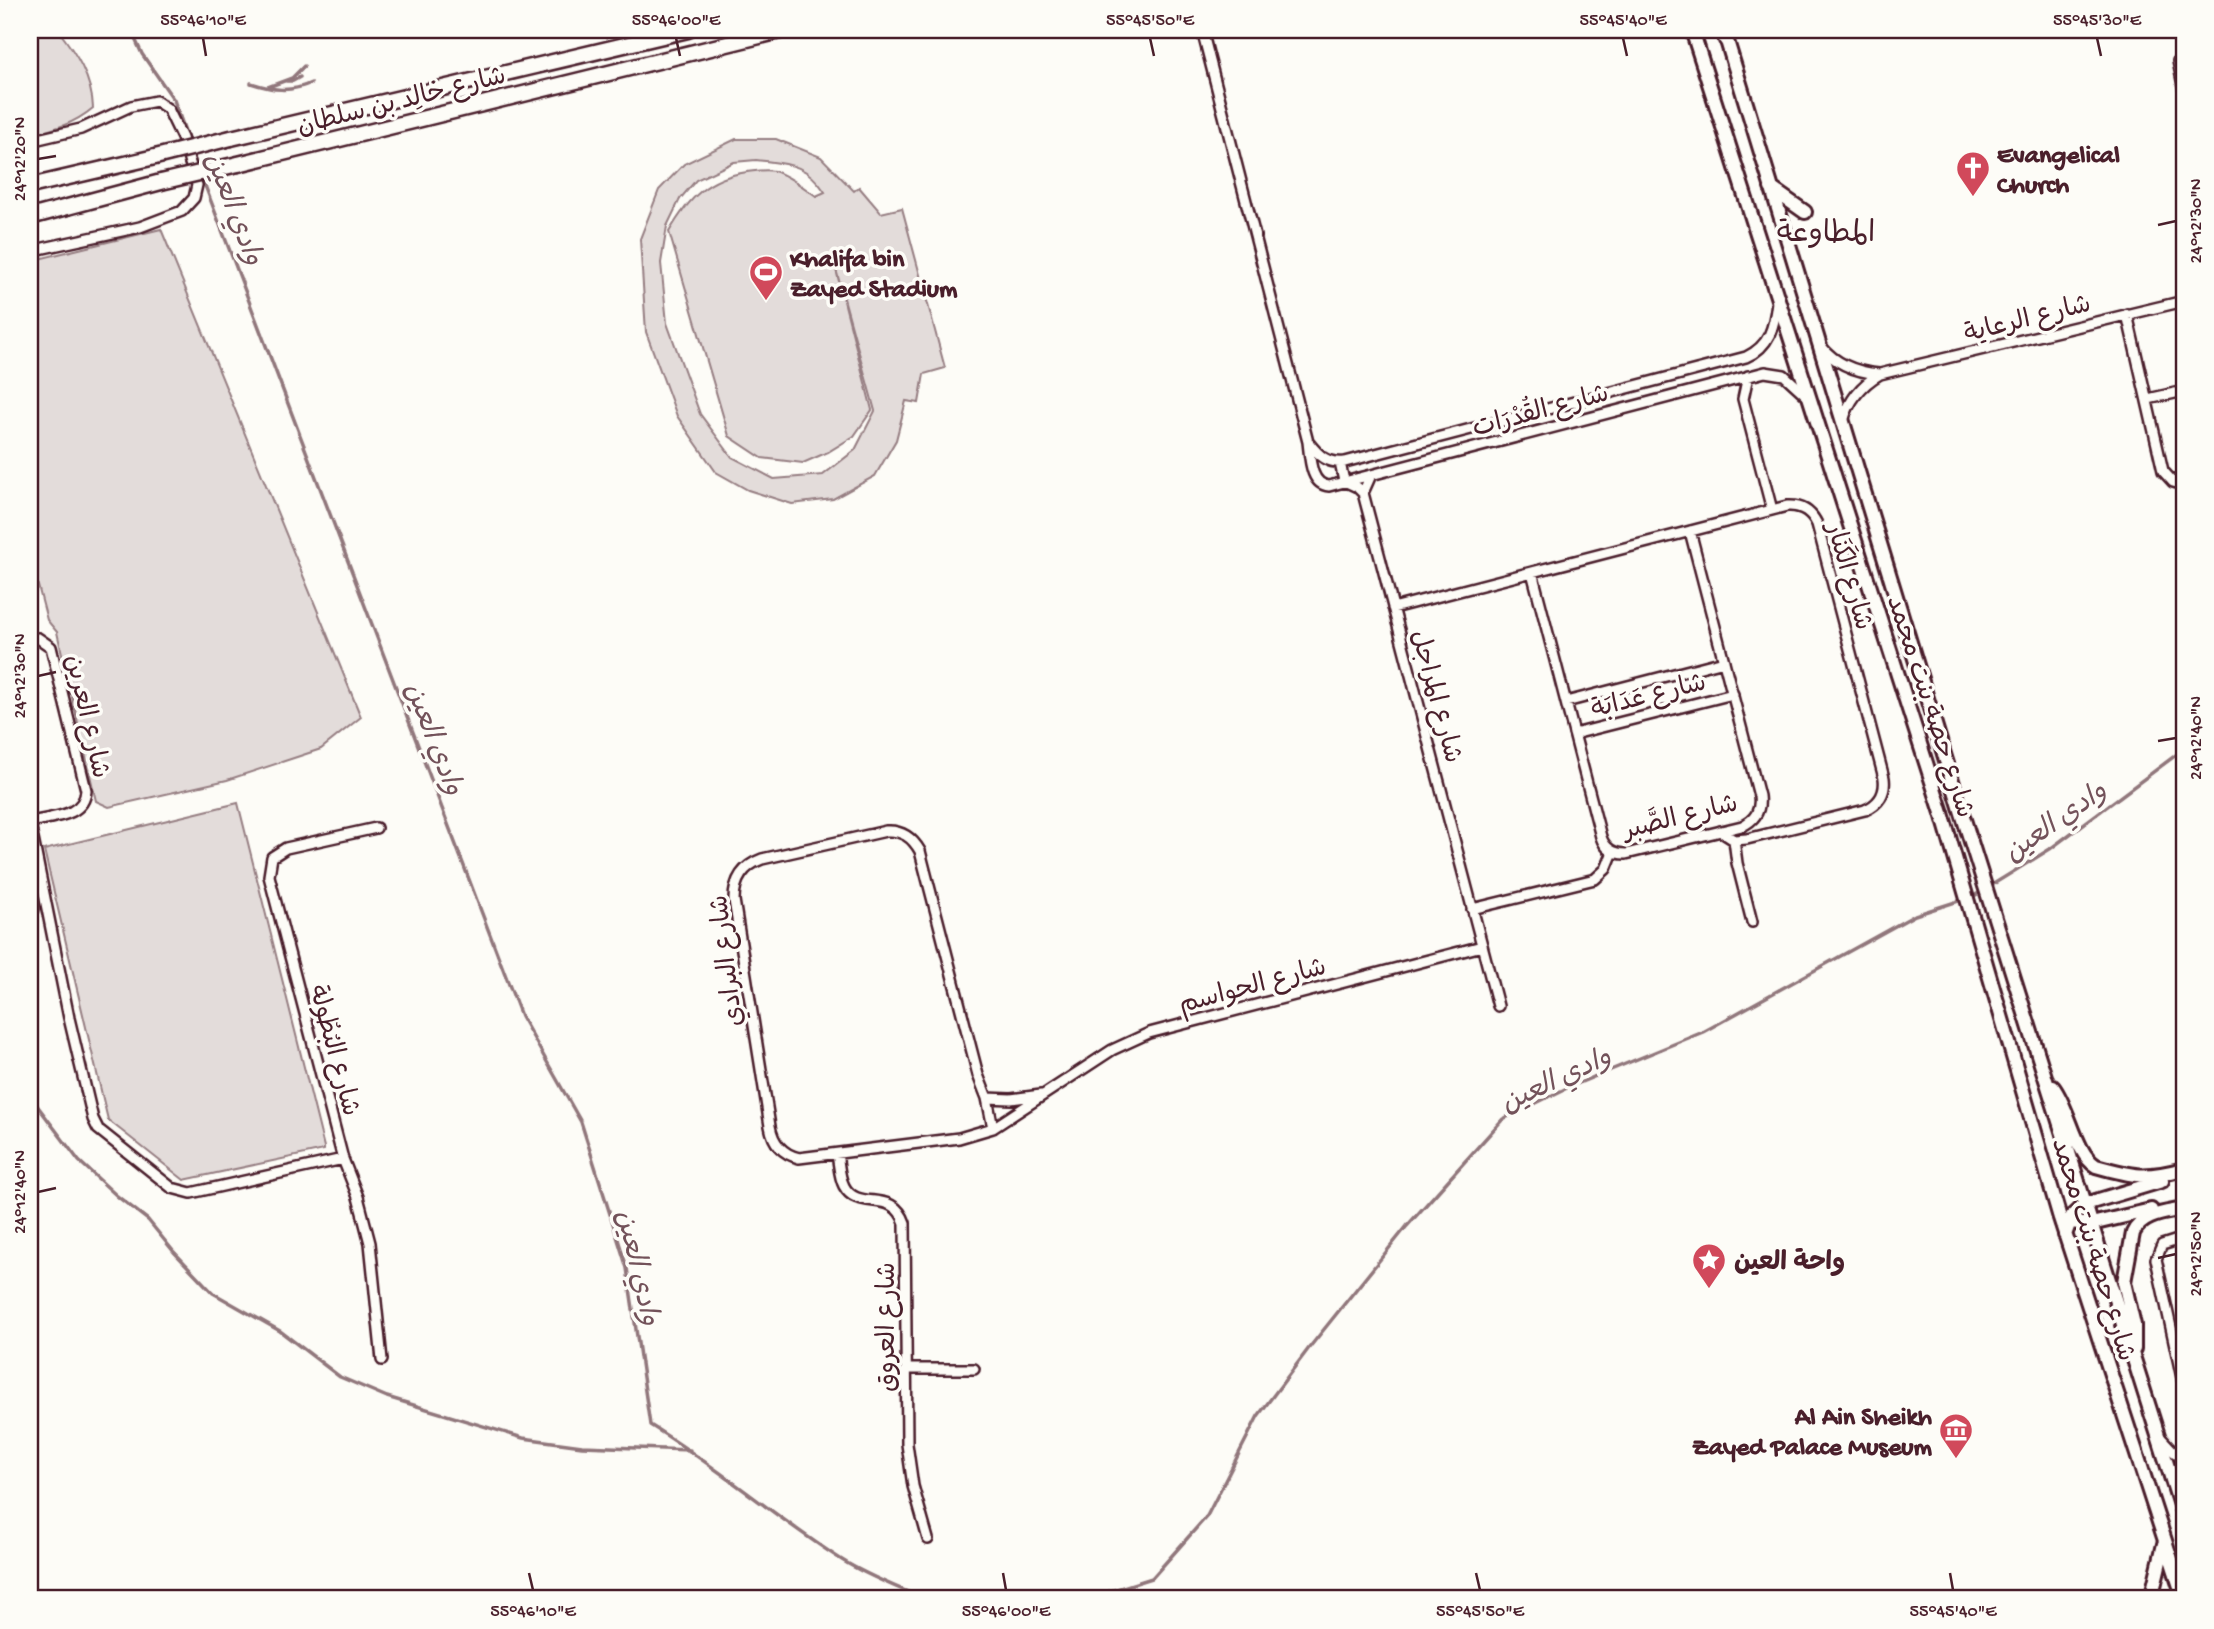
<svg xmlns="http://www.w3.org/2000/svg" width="2214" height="1629" viewBox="0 0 2214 1629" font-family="'Gochi Hand','Playpen Sans Arabic',sans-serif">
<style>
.green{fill:#e3dcda;stroke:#967e82;stroke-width:2;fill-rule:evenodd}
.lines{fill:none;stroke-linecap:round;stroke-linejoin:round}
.stream{stroke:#91777b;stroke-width:3.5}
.street-casing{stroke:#4a1f2b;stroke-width:14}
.secondary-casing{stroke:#4a1f2b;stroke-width:18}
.primary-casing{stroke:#4a1f2b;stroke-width:19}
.street{stroke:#fdfcf7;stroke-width:9}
.secondary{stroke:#fdfcf7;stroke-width:12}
.primary{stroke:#fdfcf7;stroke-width:14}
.primary-bridge-casing{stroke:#4a1f2b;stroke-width:19;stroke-linecap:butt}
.primary-bridge{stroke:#fdfcf7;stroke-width:14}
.ticks{fill:none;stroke:#4a1f2b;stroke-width:2.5}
.labels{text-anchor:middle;stroke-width:7;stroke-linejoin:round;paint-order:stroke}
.street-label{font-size:26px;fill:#4a1f2b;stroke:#fdfcf7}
.poi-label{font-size:26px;font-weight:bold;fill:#4a1f2b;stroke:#fdfcf7;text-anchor:start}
.water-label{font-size:28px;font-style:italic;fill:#73525a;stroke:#fdfcf7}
.quarter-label{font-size:30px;fill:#4a1f2b;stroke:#fdfcf7}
.neatline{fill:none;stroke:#4a1f2b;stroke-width:2.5}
.ticks-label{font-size:18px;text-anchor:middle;fill:#4a1f2b}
</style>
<rect width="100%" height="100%" fill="#fdfcf7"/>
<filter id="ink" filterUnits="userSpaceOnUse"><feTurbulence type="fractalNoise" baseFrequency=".0143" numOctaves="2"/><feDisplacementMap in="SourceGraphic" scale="14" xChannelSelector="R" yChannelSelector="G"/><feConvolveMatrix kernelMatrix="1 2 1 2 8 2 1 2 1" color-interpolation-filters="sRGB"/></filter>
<g filter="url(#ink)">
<path class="green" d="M30,30H58C76,53 92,78 93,108C74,124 55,129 30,135Z
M736,139H776L821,157L854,191L859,187L881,213L902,208L945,368L924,374L919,403L906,401L896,440L875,476L833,499L792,504L748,490L716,472L677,416L646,332L640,239L659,190L684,164ZM756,160C788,164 806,163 825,192L816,196C803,187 788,175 774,171C766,169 755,171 747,172C707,178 689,198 669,232L729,436L762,458L803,463L828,452L854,436L872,410L834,262L875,411L855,450L823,475L774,479L732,457L700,414L667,323L661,263L667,226L680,199L696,180L734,162Z
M161,229L361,717L321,749L227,780L109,807L96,801L57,632L47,620L30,555V261Z
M238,803L324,1147V1150L184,1180L108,1120L44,850Z"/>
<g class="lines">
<path class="stream" d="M131,30L142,54L174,100L190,145
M286,81H293L300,77
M251,83C272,90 290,93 311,83
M268,87L292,78L304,66
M192,153L198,168
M201,175L521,1016L581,1122L627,1268L650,1425C717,1466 776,1518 842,1560C867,1576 897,1587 924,1599
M30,1099L36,1104L79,1161L117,1196L148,1220L174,1252L213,1293L280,1331L340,1377L387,1397L523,1438L582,1446L690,1450
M1085,1599L1152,1578L1207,1516L1258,1416L1309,1348L1407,1226L1503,1119L1567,1088L1703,1032L1915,915L1974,896L2050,849L2184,749"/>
<g class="street-casing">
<path id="street" d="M1202,30L1308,442C1310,457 1310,485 1329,486L1765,372L1784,375L1807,396
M2178,61L2184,90
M30,141L81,129L131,106L156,101L168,109L182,138L197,185L194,198L182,211L140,227L30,251
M2127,314L2163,471L2173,482L2184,485
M1821,346C1836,365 1856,372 1879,374
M1748,376L1743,399L1772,510
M2148,399L2184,391
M1843,421C1849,400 1861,385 1880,374L2184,301
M1309,443C1319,456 1328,464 1345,462L1746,357C1770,346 1774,327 1777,302
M1340,463L1344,481L1357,487L1363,493
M1371,475L1363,493L1498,1006
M1532,572L1601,837C1605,849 1614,854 1626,854L1742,826C1755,820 1761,811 1759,796L1690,531
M1393,608L1787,506C1801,505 1811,511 1817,524L1884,778C1886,793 1879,804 1865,810L1747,839L1734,840L1720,831
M30,639L38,638L51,647L86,790C85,817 51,817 30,822
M1566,702L1724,661
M1574,734L1733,694
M30,824L69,1018L93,1119L98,1129L172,1188L191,1193L343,1159
M376,828L286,848L272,857L269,876L343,1159L358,1197L370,1243L382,1360
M1734,840L1737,863L1752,922
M1472,909L1595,879L1606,869L1613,852
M987,1098L1011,1099L1041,1095
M993,1128L987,1098L978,1075L920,851C912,837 902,830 886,831L762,859C743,866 734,880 734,900L770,1126C773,1143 782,1154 799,1158L959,1138L993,1128L1112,1050L1149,1033L1482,946
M837,1154C839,1164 839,1177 844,1186C858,1213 893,1187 905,1223L907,1444L913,1486L928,1539
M2184,1238L2162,1245L2156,1259L2184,1387
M907,1369H974
M2160,1437L2173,1451L2184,1460"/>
</g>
<g class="secondary-casing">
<path id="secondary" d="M1692,30L1942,813L2060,1218L2184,1599
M1724,31L1961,810L2184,1518
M1771,188L1805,212
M2053,1087C2070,1110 2075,1153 2096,1166C2135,1177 2145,1179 2184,1169
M2063,1220L2087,1225L2151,1210
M2065,1235L2072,1216L2085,1204L2162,1181
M2134,1349V1325L2124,1282L2133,1233C2142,1214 2165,1213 2184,1209
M2151,1599L2164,1544"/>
</g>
<g class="primary-casing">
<path id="primary" d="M1725,30L1726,39
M231,138L688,30
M238,164L784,30
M30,186L155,157
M30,217L161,182"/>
</g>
<use href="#street" class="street"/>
<use href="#secondary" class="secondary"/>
<use href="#primary" class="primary"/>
<g class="primary-bridge-casing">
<path id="primary-bridge" d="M155,157L231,138
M161,182L238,164"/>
</g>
<use href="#primary-bridge" class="primary-bridge"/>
</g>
</g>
<path class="ticks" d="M203,38L206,56M676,38L680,56M1150,38L1154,56M1623,38L1627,56M2097,38L2101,56M38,159L56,156M2158,225L2176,221M38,676L56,672M2158,741L2176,738M38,1192L56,1188M2158,1258L2176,1254M529,1573L533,1590M1003,1573L1006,1590M1476,1573L1480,1590M1950,1573L1953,1590"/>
<defs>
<g id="church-pin" transform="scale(1.75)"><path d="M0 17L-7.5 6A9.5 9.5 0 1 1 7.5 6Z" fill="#d1495b" stroke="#fdfcf7"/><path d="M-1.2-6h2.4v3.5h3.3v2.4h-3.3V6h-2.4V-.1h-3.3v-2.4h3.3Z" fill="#fff"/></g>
<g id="stadium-pin" transform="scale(1.75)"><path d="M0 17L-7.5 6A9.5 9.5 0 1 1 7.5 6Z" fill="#d1495b" stroke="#fdfcf7"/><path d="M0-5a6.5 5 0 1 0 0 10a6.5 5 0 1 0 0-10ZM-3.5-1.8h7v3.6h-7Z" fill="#fff"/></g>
<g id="sight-pin" transform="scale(1.75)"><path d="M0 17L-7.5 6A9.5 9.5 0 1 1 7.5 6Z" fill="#d1495b" stroke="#fdfcf7"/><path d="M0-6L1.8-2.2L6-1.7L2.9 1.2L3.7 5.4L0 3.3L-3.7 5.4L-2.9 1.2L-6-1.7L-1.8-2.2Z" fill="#fff"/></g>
<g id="museum-pin" transform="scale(1.75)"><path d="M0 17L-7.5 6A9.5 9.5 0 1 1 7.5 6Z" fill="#d1495b" stroke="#fdfcf7"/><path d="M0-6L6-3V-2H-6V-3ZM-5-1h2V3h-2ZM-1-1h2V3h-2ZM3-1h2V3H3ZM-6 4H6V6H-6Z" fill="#fff"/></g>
</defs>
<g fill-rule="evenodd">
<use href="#church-pin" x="1973" y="168"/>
<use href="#stadium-pin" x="766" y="272"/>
<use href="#sight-pin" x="1709" y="1260"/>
<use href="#museum-pin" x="1956" y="1430"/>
</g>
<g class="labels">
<g class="street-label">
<text transform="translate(401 99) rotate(-14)" y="9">شارع خالِد بن سلطان</text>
<text transform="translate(2027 317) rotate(-14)" y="9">شارع الرعاية</text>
<text transform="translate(1540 409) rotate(-15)" y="9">شارع القُدْرَات</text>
<text transform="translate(1851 576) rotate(74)" y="9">شارع الكَنَار</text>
<text transform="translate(1648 694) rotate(-14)" y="9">شارع عَدَابَة</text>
<text transform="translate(1438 696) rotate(75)" y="9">شارع المراجل</text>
<text transform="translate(1932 706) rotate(72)" y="9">شارع حصة بنت محمد</text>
<text transform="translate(89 716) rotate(77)" y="9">شارع العرين</text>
<text transform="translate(1680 815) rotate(-14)" y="9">شارع الصَّبر</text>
<text transform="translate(725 961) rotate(-97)" y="9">شارع البرادي</text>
<text transform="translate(1252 984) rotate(-15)" y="9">شارع الحواسم</text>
<text transform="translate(336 1050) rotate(75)" y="9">شارع البُطُولة</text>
<text transform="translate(2095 1249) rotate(73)" y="9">شارع حصة بنت محمد</text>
<text transform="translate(885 1327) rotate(-90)" y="9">شارع العروق</text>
</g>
<g class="poi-label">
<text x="1997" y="162">Evangelical<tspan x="1997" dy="30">Church</tspan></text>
<text x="790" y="266">Khalifa bin<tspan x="790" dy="30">Zayed Stadium</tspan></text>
<text x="1734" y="1269">واحة العين</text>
<text x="1932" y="1424" text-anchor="end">Al Ain Sheikh<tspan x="1932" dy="30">Zayed Palace Museum</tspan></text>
</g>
<g class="water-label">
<text transform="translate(236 208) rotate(69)" y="10">وادي العين</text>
<text transform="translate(436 738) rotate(69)" y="10">وادي العين</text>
<text transform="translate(2054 820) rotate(-35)" y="10">وادي العين</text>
<text transform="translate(1555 1078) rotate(-25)" y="10">وادي العين</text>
<text transform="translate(640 1267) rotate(77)" y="10">وادي العين</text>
</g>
<g class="quarter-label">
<text x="1826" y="241">المطاوعة</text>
</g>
</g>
<rect width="2214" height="1629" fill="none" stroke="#fdfcf7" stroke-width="77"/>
<rect x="38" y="38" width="2138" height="1552" class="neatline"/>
<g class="ticks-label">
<text x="203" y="25">55°46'10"E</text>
<text x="676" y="25">55°46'00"E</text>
<text x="1150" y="25">55°45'50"E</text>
<text x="1623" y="25">55°45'40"E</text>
<text x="2097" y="25">55°45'30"E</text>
<text transform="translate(19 159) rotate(-90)" y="6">24°12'20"N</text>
<text transform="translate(2195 221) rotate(-90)" y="6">24°12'30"N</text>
<text transform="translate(19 676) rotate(-90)" y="6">24°12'30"N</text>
<text transform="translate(2195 738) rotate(-90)" y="6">24°12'40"N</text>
<text transform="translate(19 1192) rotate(-90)" y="6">24°12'40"N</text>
<text transform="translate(2195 1254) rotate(-90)" y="6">24°12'50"N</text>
<text x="533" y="1616">55°46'10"E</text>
<text x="1006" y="1616">55°46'00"E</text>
<text x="1480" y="1616">55°45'50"E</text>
<text x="1953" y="1616">55°45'40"E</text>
</g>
</svg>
